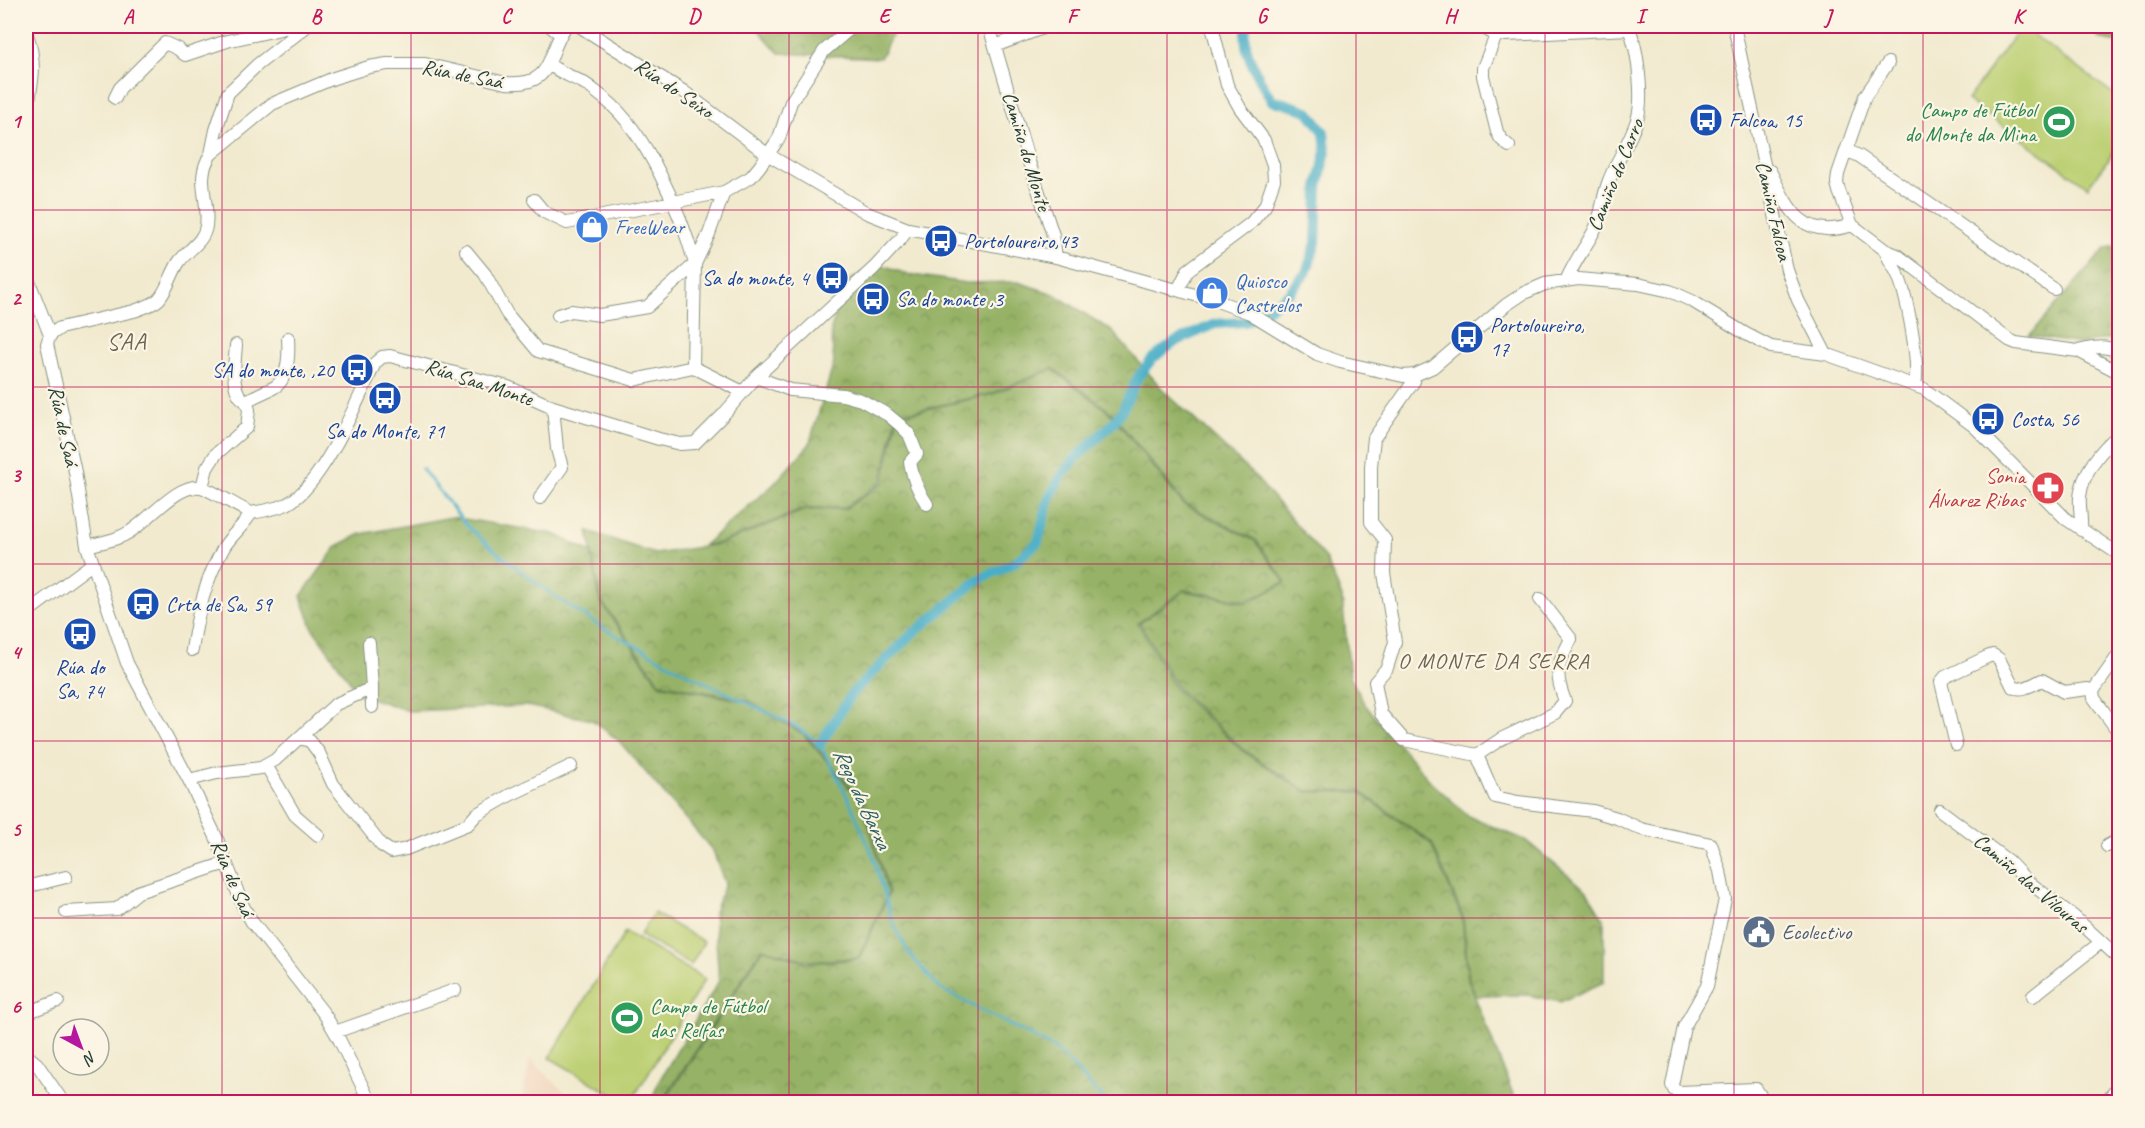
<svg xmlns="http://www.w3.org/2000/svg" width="2145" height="1128" viewBox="0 0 2145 1128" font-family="Caveat,sans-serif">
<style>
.built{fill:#f1d5bd}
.forest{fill:url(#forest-crowns);stroke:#5a784d;stroke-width:1.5}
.garden{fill:#bdd074;stroke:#6e8654;stroke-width:1.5}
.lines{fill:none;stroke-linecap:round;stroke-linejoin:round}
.stream{stroke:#48aec7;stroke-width:3}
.canal{stroke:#48aec7;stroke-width:10}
.minor-casing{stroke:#889482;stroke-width:14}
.minor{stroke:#fff;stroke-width:12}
.grid{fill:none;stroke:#c2185b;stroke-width:1.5;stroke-opacity:0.55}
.labels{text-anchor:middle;stroke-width:4.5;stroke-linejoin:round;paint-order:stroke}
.street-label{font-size:21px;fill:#1f3d34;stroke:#fcf5e5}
.leisure-label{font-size:21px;fill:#27864d;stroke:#fcf5e5;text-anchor:end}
.transit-label{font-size:21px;fill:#164399;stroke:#fcf5e5;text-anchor:start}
.shop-label{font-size:21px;fill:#366cbe;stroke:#fcf5e5;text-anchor:start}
.health-label{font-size:21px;fill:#be3a42;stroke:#fcf5e5;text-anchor:end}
.service-label{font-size:21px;fill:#4e5e75;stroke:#fcf5e5;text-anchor:start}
.neighbourhood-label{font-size:22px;letter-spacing:1.5px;fill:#6c654f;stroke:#fcf5e5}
.water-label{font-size:22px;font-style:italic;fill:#2b5f60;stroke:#fcf5e5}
.quarter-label{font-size:24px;letter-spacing:1.5px;fill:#6c654f;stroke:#fcf5e5}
.neatline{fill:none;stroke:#c2185b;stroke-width:2}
.grid-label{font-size:20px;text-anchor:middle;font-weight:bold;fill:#c2185b}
</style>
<defs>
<pattern id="forest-crowns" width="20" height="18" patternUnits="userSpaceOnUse" patternTransform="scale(1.5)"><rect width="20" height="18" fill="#96b266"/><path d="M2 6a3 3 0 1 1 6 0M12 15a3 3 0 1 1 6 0" fill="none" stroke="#7a9255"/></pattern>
</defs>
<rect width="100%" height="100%" fill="#fcf5e5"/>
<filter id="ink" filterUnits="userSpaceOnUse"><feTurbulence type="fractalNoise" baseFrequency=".0167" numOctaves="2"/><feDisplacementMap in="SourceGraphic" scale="12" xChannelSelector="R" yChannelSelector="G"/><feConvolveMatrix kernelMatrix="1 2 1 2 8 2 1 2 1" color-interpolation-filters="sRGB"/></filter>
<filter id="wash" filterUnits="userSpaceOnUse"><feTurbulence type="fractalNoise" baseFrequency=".008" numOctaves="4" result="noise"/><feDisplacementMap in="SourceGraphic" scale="24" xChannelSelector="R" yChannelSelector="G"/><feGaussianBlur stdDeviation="1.35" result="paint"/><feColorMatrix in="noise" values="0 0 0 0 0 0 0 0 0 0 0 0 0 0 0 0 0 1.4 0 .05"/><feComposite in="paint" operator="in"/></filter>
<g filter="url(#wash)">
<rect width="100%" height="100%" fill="#f1eacf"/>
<path class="built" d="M530,1059L574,1101L576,1102H521Z"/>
<path class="forest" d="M755,26H897L880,58L779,53Z
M2092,26H2119V42L2098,38Z
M2119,246V337L2081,344L2029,336L2106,248Z
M878,263L906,274L966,283L1018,282L1054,294L1112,331L1164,391L1252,473L1325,558L1342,597L1350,677L1366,706L1431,782L1470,817L1525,840L1587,891L1604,920V982L1560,1002L1528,995L1476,996L1469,979L1463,917L1432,843L1360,791H1306L1245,751L1178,689L1140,623L1184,591L1248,603L1286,582L1256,540L1184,503L1111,412L1053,368L993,393L897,415L881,482L844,508L804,509L720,543L704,545L773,485L809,445L834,363L831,330L844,284Z
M1052,369L1110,413L1183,504L1255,541L1285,582L1247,601L1184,590L1138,623L1176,690L1244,752L1306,792H1359L1431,844L1462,918L1468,979L1516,1102H664L763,949L808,963L859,959L889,893L863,801L804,733L748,700L660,683L601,601L588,531L655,554L720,544L805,510L845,509L883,483L898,416L993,394Z
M452,517L554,534L591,552L600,601L659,684L748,702L803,734L862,802L888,893L858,958L809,961L762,948L662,1102H651L659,1081L719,981L714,912L725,884L713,851L619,741L592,720L527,706L409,711L359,694L313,629L301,596L337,546L361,534Z"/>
<path class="garden" d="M2021,26L2119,98V144L2088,187L1967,100Z
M654,913L704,942L691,965L640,935Z
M625,932L705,979L631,1102H625L550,1058Z"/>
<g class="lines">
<path class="stream" d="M422,469L467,526L499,554L554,596L603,628L688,674L795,726L820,744L848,798L873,856L893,923L908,952L939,988L1054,1048L1065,1058L1106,1102"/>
<path class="canal" d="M820,744L853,692L910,636L978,580L1014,563L1038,542L1049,498L1062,475L1076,458L1112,424L1122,411L1138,377L1152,359L1175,342L1215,324L1245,322L1266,311L1288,294L1306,273L1316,243L1318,187L1326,151L1324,132L1308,111L1284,103L1272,101C1261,81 1238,48 1248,26"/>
</g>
</g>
<g filter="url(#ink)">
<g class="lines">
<g class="minor-casing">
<path id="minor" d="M550,26L560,34
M579,26L683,91L767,154L867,213L908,229L1056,257L1217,301L1250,313L1317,354L1340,362L1403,376L1415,375L1433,367L1506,305L1524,293L1545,284L1578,279L1638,284L1670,291L1692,301L1746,334L1771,347L1826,354L1924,389L1975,427L2066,519L2120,555
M989,26L1028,159L1053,235L1056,257
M1480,26L1491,32L1506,35L1629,29L1634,26
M1734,26L1787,270L1798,300L1826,354
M26,31C38,65 32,82 26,116
M1497,33L1483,68V76L1497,132L1501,139L1509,146
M995,46L1048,26
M1888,63L1865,96L1838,174L1837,183L1839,191L1852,225L1885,250L1897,255L2009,340L2016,343L2078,351L2120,373
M550,65C561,73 570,76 582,82C590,86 598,94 605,99C647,133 681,213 695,264L647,307L600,315L571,311L558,315
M115,98L120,88L165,43L178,49L185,55L227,41L294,26
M1846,150L1859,156L2054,289
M211,154L216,130L228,93L257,65L307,26
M1770,171C1789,210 1802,241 1852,225
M534,200L544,212L567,223L724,192
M26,213V217
M1885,250C1888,259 1894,266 1898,275C1907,296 1920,363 1915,385
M466,251L485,274L507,314L538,351L634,380L693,367
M26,274L50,335
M1567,279C1574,262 1585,248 1594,231C1602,216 1602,199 1608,183C1616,161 1630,142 1637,120C1644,100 1638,48 1629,29
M1178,290L1188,270L1251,223L1265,206L1274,180L1273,165L1264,140L1240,108L1227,85L1212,26
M236,345C235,362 229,393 246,401
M2078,351C2093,347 2105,345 2120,352
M1415,375L1414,381L1374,438L1371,466V522L1385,540L1384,573L1395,642L1387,668L1375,682L1381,714L1404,740L1477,755L1495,797L1518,802L1593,811L1617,818L1641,829L1711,844L1720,871L1725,899L1707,986L1684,1027L1672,1085L1674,1090L1678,1092L1756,1089L1764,1102
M756,377L790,390L843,395L861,400L888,415L900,425L909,434L917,454L910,462C913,478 917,490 927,504
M743,392L693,367L695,264L709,234L724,192L751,177L760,166L779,138L791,102L824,51L853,26
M202,487L207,468L216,454L247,427L249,410L246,401C255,396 264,392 273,388C289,380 289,353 288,338
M540,498L562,467L557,449L553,407
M2081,530C2082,518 2079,508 2080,497C2082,473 2101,449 2120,434
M87,546C102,542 118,540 131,531C150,519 178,483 201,487C207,488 242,509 251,513C263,511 276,509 287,504C322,486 358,400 375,363L382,357L390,356L508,387L553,407L659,439L680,444L695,443L723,415L756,377L874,268L900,240L908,229
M26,613L92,564
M192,650C198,612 205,580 224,547C232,534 244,526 251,513
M2120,653L2093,691L2094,698L2120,734
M372,688V707
M299,738L336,704L372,688L369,643
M1956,745L1941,682L1945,677L1987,657L1993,655L1999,659L2013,687C2022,692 2033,684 2042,680L2064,692L2088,689L2093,691
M1477,755L1501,739L1555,713L1565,701C1554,673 1557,666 1571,639L1540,599
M266,765L295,815L318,835
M189,780L217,773L261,768L275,760L299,738L310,741L319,753L333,784L381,845L392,852L406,849L468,824L477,814L510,795L571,766
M1940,810L2008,861L2026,880L2073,916L2120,959
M2107,846L2120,839
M26,887L66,877
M66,912L117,909L138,892L226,863
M2033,996L2100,943
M26,1013L58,1001
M335,1032L455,990
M26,1055L37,1064L63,1102
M353,1102L367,1098
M370,1102L338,1037L325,1015L252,922L243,906L217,839L189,780L127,663L87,546L75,472L47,344L50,335L60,328L134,311C142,308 153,305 159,299C168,289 171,274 179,262C187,250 204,242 206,226C210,200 194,179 211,154L272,104L334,78L369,67L387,64H425L506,83C556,87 546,53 566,26
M2106,1102L2120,1085"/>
</g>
<use href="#minor" class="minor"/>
</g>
</g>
<path class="grid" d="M222,26V1102M411,26V1102M600,26V1102M789,26V1102M978,26V1102M1167,26V1102M1356,26V1102M1545,26V1102M1734,26V1102M1923,26V1102M26,210H2120M26,387H2120M26,564H2120M26,741H2120M26,918H2120"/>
<defs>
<g id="bus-disc" transform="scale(1.725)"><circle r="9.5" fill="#1a4fb4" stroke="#fcf5e5"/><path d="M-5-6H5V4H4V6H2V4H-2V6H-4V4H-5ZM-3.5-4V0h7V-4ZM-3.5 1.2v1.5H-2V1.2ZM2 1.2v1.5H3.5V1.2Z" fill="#fff"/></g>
<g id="stadium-disc" transform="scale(1.725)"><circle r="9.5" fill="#2e9e5b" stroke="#fcf5e5"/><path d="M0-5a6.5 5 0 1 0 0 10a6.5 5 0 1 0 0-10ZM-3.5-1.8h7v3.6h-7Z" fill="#fff"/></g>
<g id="shop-disc" transform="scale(1.725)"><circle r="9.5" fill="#3f7fe0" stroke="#fcf5e5"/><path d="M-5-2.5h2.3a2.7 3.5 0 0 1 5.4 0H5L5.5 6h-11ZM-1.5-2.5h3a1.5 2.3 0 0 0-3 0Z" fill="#fff"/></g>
<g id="pharmacy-disc" transform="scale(1.725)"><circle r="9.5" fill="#e0444e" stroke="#fcf5e5"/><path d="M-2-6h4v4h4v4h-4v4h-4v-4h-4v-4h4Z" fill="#fff"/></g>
<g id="civic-disc" transform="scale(1.725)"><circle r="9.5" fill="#5c6f8a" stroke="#fcf5e5"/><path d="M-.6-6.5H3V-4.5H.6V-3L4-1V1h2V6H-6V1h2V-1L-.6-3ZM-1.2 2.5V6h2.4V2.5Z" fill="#fff"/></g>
</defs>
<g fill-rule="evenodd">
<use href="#bus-disc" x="1706" y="120"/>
<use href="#stadium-disc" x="2059" y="122"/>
<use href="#shop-disc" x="592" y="227"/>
<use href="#bus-disc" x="941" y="241"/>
<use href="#bus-disc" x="832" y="278"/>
<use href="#shop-disc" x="1212" y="293"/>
<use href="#bus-disc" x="873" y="299"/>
<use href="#bus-disc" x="1467" y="337"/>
<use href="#bus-disc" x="357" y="370"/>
<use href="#bus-disc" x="385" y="398"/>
<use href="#bus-disc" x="1988" y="419"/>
<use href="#pharmacy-disc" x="2048" y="488"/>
<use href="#bus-disc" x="143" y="604"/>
<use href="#bus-disc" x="80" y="634"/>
<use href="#civic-disc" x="1759" y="932"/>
<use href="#stadium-disc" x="627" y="1018"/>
</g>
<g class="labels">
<g class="street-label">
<text transform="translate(462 74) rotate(11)" y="7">Rúa de Saá</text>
<text transform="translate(674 88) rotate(34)" y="7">Rúa do Seixo</text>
<text transform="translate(1027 151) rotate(73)" y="7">Camiño do Monte</text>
<text transform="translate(1615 175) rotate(-68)" y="7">Camiño do Carro</text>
<text transform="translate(1774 211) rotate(77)" y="7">Camiño Falcoa</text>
<text transform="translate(479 382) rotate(18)" y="7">Rúa Saa Monte</text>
<text transform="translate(64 426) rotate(78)" y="7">Rúa de Saá</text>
<text transform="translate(233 878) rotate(67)" y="7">Rúa de Saá</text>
<text transform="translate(2031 883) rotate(40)" y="7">Camiño das Vilouras</text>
</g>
<g class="leisure-label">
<text x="2036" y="117">Campo de Fútbol<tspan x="2036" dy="24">do Monte da Mina</tspan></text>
<text x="650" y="1013" text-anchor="start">Campo de Fútbol<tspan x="650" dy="24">das Relfas</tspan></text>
</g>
<g class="transit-label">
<text x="1729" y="127">Falcoa, 15</text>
<text x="964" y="248">Portoloureiro,43</text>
<text x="809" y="285" text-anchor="end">Sa do monte, 4</text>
<text x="896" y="306">Sa do monte ,3</text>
<text x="1490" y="332">Portoloureiro,<tspan x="1490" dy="24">17</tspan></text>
<text x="334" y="377" text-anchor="end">SA do monte, ,20</text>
<text x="2011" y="426">Costa, 56</text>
<text x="385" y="438" text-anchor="middle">Sa do Monte, 71</text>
<text x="166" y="611">Crta de Sa, 59</text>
<text x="80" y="674" text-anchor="middle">Rúa do<tspan x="80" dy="24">Sa, 74</tspan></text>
</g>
<g class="shop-label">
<text x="615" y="234">FreeWear</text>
<text x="1235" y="288">Quiosco<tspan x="1235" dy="24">Castrelos</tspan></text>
</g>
<g class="health-label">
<text x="2025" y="483">Sonia<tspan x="2025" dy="24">Álvarez Ribas</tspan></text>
</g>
<g class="service-label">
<text x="1782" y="939">Ecolectivo</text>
</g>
<g class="neighbourhood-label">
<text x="1494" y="668">O MONTE DA SERRA</text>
</g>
<g class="water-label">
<text transform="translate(863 798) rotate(65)" y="8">Rego da Barxa</text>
</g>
<g class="quarter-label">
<text x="127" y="349">SAA</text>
</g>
</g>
<rect width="2145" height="1128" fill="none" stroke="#fcf5e5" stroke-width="66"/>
<g transform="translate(81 1047) rotate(139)"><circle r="28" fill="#fcf5e5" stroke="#a4ab9e" stroke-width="1.5"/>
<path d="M0-4.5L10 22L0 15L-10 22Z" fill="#b5179e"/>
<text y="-9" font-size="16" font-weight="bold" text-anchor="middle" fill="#1f3d34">N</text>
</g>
<rect x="33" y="33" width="2079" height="1062" class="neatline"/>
<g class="grid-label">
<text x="128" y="23">A</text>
<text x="316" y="23">B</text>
<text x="506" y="23">C</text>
<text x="694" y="23">D</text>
<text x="884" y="23">E</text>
<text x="1072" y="23">F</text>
<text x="1262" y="23">G</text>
<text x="1450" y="23">H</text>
<text x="1640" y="23">I</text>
<text x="1828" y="23">J</text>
<text x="2018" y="23">K</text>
<text x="16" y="128">1</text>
<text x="16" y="305">2</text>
<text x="16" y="482">3</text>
<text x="16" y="659">4</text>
<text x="16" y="836">5</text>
<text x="16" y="1013">6</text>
</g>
</svg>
